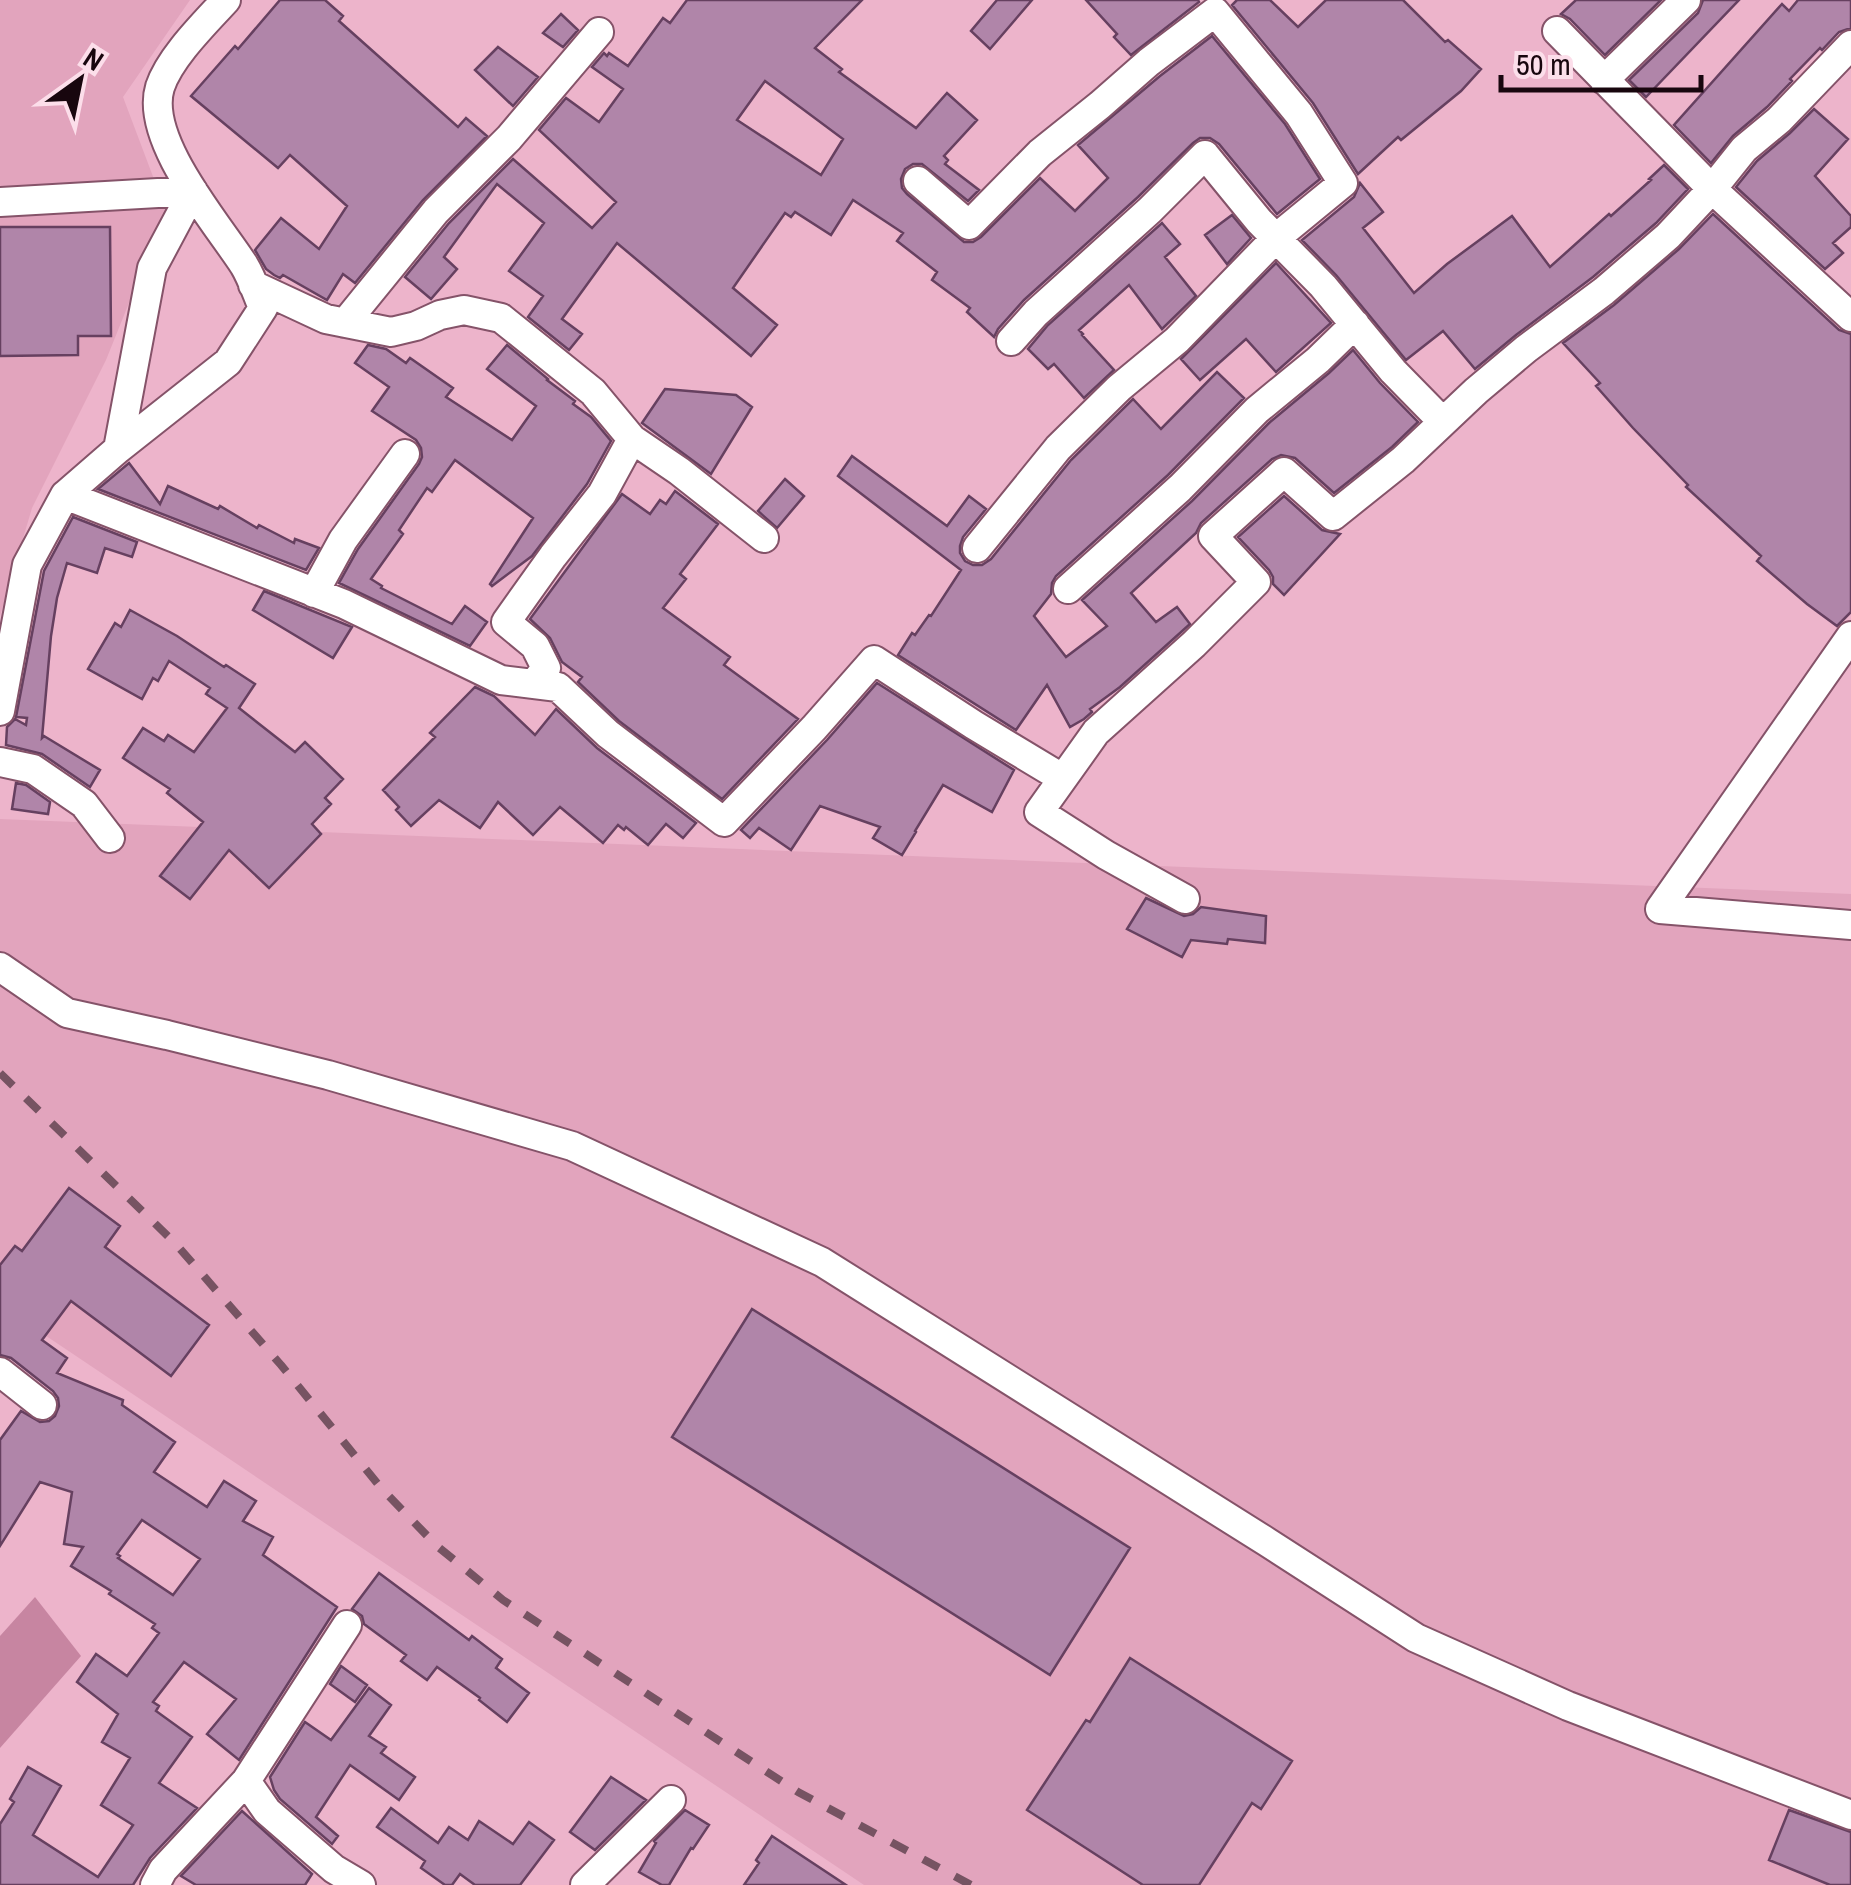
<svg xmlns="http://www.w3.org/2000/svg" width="1851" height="1885" viewBox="0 0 1851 1885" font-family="'Archivo Narrow',sans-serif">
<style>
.built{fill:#e2a4bd}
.water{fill:#c785a1}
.building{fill:#b085a9;stroke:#664060;stroke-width:2.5;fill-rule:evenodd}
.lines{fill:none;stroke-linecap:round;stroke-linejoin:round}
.minor-casing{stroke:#855369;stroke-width:32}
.minor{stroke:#fff;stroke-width:28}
.rail{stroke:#765362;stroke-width:8;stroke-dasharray:18 18;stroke-linecap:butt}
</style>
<rect width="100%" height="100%" fill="#edb4cb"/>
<path class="built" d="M0,0H190L123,97L166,211L106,360L32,508L0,616Z
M0,819L1851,894V1885H864L0,1305Z"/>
<path class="water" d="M35,1597L81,1656L0,1748V1636Z"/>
<path class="building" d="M280,0H325L343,16L339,21L458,127L466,118L487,136L423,200L355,283L343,274L327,300L283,275L280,278L274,275L266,269L255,250L281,218L319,249L347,206L290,155L278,168L191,96L235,46L238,49Z
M687,0H862L815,48L842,69L839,72L916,128L947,93L977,120L944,156L948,160L945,164L979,190L968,201L922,164H913L905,169L901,179L902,188L907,194L964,242H973L981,237L1040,178L1075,211L1108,178L1078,145L1160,76L1212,36L1285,124L1320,179L1277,214L1219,144L1210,138H1200L1193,143L1138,197L1024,300L998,329L994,337L967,312L970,308L932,280L937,272L897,241L903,233L853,200L831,235L795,212L791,217L785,213L733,288L777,325L751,356L617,243L562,319L582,334L569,350L528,317L543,296L509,271L544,223L497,184L444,257L457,269L431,299L405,277L449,223L513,159L592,228L616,202L539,130L566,98L599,122L623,89L592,67L604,53L607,56L609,53L628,66L663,18L670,23ZM765,81L843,139L821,175L737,120Z
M997,0H1032L990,49L971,31Z
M1086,0H1198L1199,2L1131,55L1114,37L1117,34Z
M1237,0H1270L1298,27L1326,0H1403L1445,42L1448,40L1481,69L1461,91L1401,140L1398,137L1358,174L1313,103L1232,5Z
M1576,0H1661L1605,55L1570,19L1561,14Z
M1703,0H1739L1646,97L1629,80L1698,13Z
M1798,0H1851V28L1839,32L1822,50L1820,48L1790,79L1792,81L1767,107L1733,136L1711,163L1674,125L1782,4L1789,11Z
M561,14L578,30L563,47L543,33Z
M498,47L538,77L513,106L475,70Z
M1814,109L1848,139L1815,176L1851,216V227L1833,243L1843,253L1825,269L1736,187L1757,161L1790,133Z
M1664,165L1688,189L1656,223L1593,277L1516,335L1475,369L1443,331L1406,360L1336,275L1302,240L1354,197L1360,183L1383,212L1363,228L1414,293L1447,264L1512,216L1550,267L1609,214L1611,216L1651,180L1649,179Z
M1713,214L1839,330L1851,334V612L1837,626L1807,604L1757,561L1761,556L1686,487L1688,485L1633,428L1596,386L1600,383L1563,343L1614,305L1679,249Z
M1232,215L1251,238L1227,264L1205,235Z
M1162,223L1180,244L1165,257L1196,296L1162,329L1129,285L1079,330L1083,334L1082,335L1114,370L1084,398L1054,364L1048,369L1028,349L1048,325Z
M0,227H110L111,336H78V355L0,356Z
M1276,263L1331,323L1276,372L1246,339L1200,380L1181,359Z
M368,345L386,349L406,363L410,358L453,388L446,397L512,440L536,406L487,369L507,345L548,379L547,380L575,401L573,404L591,417L611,441L587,484L532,556L492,586L490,584L533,518L455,460L432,492L427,488L399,530L403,534L371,579L382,586L381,588L452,624L465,606L487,622L470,646L339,583L358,549L419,464L422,457L421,448L416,440L372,411L389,387L355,363Z
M1353,350L1380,383L1418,422L1392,447L1334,493L1295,458L1281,455L1272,459L1201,523L1196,533L1131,593L1156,622L1177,607L1190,624L1120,687L1090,709L1092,712L1084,719L1070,727L1047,685L1016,730L898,655L912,633L915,635L929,615L931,616L961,570L838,476L852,456L947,526L969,496L986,509L963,537L960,546V553L965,561L973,565H982L991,559L1071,460L1133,399L1161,429L1217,372L1244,398L1168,475L1056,576L1052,583L1051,594L1034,616L1066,657L1107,626L1082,600L1192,501L1269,423L1329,373Z
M665,389L736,395L752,407L711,474L642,423Z
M129,463L160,504L168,486L218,509L220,506L257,528L259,525L294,543L295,539L319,548L306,570L98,489Z
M785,479L804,496L777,528L758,511Z
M675,491L718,524L680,574L686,579L663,608L730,657L724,665L798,719L722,799L619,721L578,682L582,677L562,662L550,638L530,619L622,494L650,514L660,500L666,504Z
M1284,496L1322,530L1340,534L1284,595L1273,584V577L1269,570L1238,537Z
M73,517L137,542L132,557L105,548L97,573L67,563L57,598L51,636L42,738L44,736L100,770L90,787L42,754L6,745L7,727L15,719L26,725L27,718L16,717L44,571Z
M264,591L352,627L333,658L253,610Z
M130,610L177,636L224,667L226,665L255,684L239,708L295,752L305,742L343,779L325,798L331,804L312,824L321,834L269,888L229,850L190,899L160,876L203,822L167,793L170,789L123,758L143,728L164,741L168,735L194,752L227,708L206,694L210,688L169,661L158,681L153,678L142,699L88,669L115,623L121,627Z
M877,683L1014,770L992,812L943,785L915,831L916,832L902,855L873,838L880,827L820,806L791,850L759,828L750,838L741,830L827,740Z
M475,687L494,696L535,735L556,709L597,748L696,823L683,838L666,824L648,845L626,827L624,830L618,825L603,843L560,807L533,835L498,802L480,828L439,800L411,826L396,810L399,807L383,790L435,737L430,733Z
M16,783L26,785L50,802L48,814L12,809Z
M1146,898L1184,916L1193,914L1201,907L1266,916L1265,943L1228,939L1227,944L1191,940L1182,957L1127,929Z
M69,1188L120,1226L105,1247L209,1325L171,1376L71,1301L42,1340L67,1358L57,1373L123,1400L122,1405L175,1442L154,1472L207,1507L224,1481L256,1501L243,1521L273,1537L263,1555L337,1607L239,1760L207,1734L236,1699L184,1662L153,1702L159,1706L156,1711L192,1737L159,1783L197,1808L150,1858L133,1885H0V1824L14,1802L10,1799L28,1767L61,1786L33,1835L98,1877L133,1825L101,1805L130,1758L102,1742L118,1714L77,1682L96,1654L127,1676L159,1633L152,1628L155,1624L109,1594L111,1591L71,1566L83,1547L64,1544L72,1492L40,1482L0,1546V1440L21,1411L40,1422L49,1421L55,1416L59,1406L58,1398L53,1391L11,1358L0,1355V1265L15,1246L22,1251ZM142,1520L200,1559L173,1595L118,1558L120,1556L117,1554Z
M752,1309L1130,1548L1050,1675L672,1437Z
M379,1573L469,1640L472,1636L502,1659L496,1668L529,1693L507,1722L479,1700L480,1698L437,1667L427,1680L401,1661L406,1655L364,1624L362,1616L352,1609Z
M1130,1658L1292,1761L1261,1809L1252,1803L1199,1885H1143L1027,1810L1086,1720L1090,1722Z
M341,1666L367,1685L355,1702L330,1684Z
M369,1688L391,1705L369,1736L386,1747L381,1753L415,1777L399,1800L350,1765L316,1817L338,1836L332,1844L280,1799L274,1790L270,1777L305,1722L331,1740Z
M611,1777L646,1800L595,1850L570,1832Z
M391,1808L438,1843L449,1827L468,1840L479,1821L513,1844L529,1822L554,1840L520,1885H475L460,1874L452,1885H445L421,1868L425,1861L377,1827Z
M685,1810L709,1825L693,1849L691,1848L669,1885H662L639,1872L656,1843L654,1841Z
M1789,1810L1851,1832V1885H1830L1769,1860Z
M242,1811L312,1874L305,1885H196L181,1876Z
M772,1836L846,1885H744L759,1863L756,1860Z"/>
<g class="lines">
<g class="minor-casing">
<path id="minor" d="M1557,31L1712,189L1744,149L1779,120L1851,45
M1604,80L1686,0
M918,181L969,225L1040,153L1100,105L1149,62L1215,12L1299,114L1343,183L1276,238L1177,340L1119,388L1058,448L977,548
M0,202L193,191L152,268L118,449
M253,285L326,319L391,332L416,326L440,315L464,310L501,318L593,392L632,439
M345,323L436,211L509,138L599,32
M1011,341L1036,313L1150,210L1205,155L1259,221L1323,286L1393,371L1443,422
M65,495L344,604L501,680L558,687L608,734L724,822L814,728L874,660L974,725L1062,778
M1068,589L1180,488L1257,410L1318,360L1355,324
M314,593L343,540L405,454
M1851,636L1660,909L1851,925
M534,684L546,668L535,646L506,622L553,556L602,494L632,439L679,471L764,538
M0,711L27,565L65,495L118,449L228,362L263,308C257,294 252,278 244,265C216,222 144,139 160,87C170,57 205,23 226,0
M0,762L33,769L84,804L110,838
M1185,899L1106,855L1039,812L1096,732L1194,644L1256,582L1213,536L1284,472L1333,516L1403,460L1476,391L1526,349L1604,291L1668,236L1712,189L1851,317
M0,967L67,1013L167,1035L328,1075L572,1146L822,1262L1267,1542L1416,1638L1568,1706L1851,1815
M0,1372L42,1405
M246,1781L267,1811L334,1869L361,1885
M155,1885L163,1870L246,1781L347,1625
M585,1885L671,1800"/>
</g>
<use href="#minor" class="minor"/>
<path class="rail" d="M0,1073L175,1243L281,1365L382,1489L437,1546L503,1600L798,1792L971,1885"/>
</g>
<g transform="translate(80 80) rotate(33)" stroke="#fcdeea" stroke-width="8" paint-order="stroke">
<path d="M0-8L18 38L0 25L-18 38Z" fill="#18060e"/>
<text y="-15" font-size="28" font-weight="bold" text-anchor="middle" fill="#18060e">N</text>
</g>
<path d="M1501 75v15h200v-15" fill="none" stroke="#18060e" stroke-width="5"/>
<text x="1516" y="75" font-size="30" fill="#18060e" stroke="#fcdeea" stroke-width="8" paint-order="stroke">50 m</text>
</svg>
